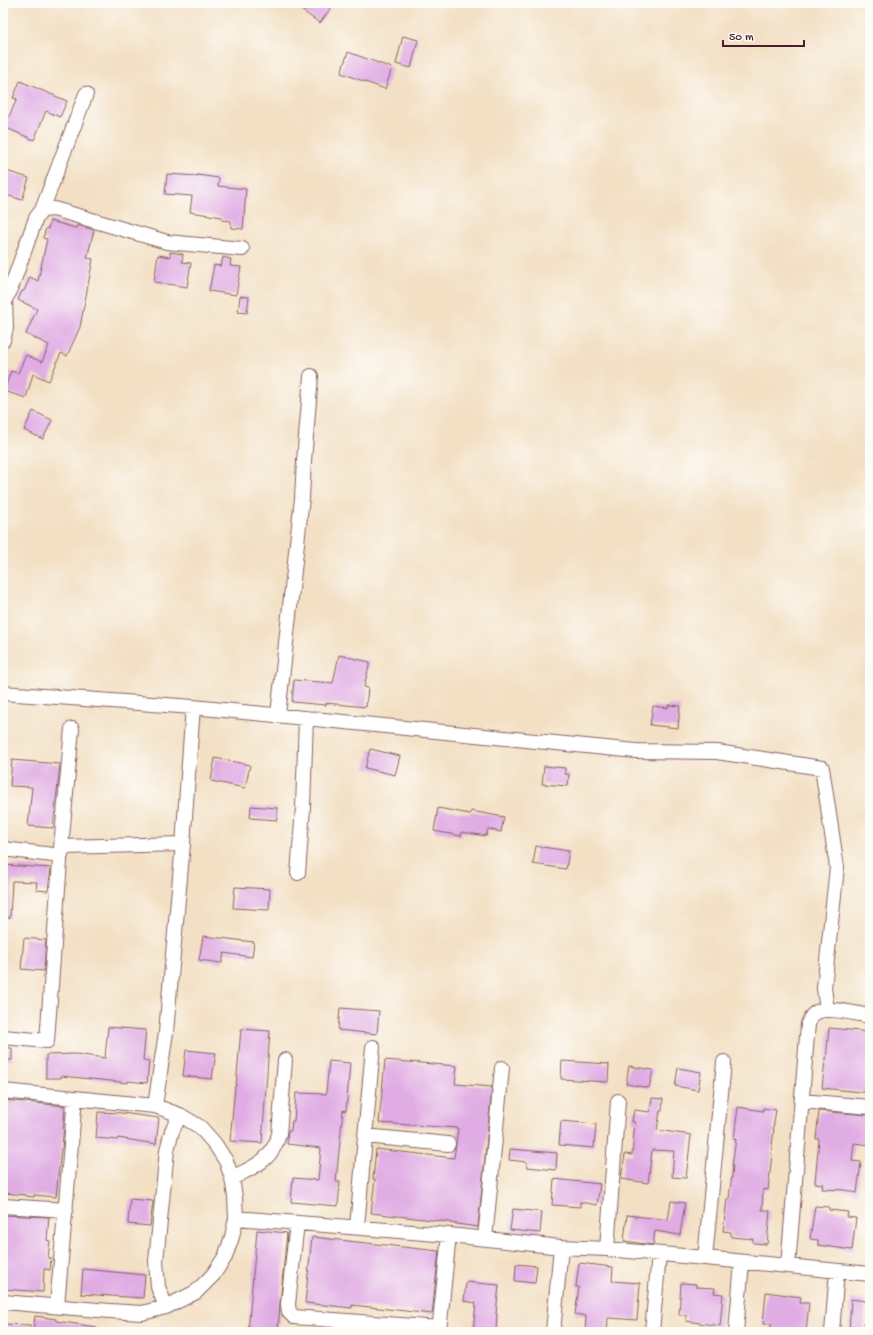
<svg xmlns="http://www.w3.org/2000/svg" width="873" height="1335" viewBox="0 0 873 1335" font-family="'Gochi Hand',sans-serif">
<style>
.building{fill:#e0ace4}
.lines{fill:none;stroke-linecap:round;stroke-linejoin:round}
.minor-casing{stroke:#856361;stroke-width:16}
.minor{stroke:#fff;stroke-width:14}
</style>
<rect width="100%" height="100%" fill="#fdfcf7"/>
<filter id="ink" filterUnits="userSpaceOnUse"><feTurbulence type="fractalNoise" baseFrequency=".025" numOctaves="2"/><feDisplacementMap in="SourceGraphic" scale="8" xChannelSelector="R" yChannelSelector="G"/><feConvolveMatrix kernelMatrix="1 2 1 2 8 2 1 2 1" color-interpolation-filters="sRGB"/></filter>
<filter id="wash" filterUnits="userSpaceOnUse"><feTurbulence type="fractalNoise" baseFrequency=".012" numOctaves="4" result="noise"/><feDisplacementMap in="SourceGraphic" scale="16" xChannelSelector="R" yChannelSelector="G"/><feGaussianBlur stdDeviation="0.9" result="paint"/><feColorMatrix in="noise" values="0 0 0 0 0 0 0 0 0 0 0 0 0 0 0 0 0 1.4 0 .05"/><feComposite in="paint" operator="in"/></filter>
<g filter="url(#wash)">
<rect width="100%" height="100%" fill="#f3e0c4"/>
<g id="blocks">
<path class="building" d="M291,3H325L331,8L320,23Z
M403,36L418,40L411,68L396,64Z
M348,52L392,68L385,89L341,73Z
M20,81L67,101L60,117L46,111L34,140L4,127L17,99L13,98Z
M3,170L29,178L22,200L3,194Z
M167,174L197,176V175L219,178L218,186L246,189L243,229L231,228V221L221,220L222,217L190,212L192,196L165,194Z
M50,221L76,228L77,225L94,230L87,258L93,259L80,327L67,356L61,353L49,381L33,374L26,398L4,391L11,371L18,373L26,355L42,362L49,345L26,334L37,309L18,300L22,291H24L30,277L38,281L47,239L43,238L46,228L48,229Z
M170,252L183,254L182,262L191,263L187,287L154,282L158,255L170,257Z
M223,257L231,259L230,266L241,267L236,295L209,291L214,265L221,266Z
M240,296L249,297L247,313L238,312Z
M33,411L52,420L43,439L24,430Z
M339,655L370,662L364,687L368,688L366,707L326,703V705L292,702L294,680L333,683Z
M668,705L680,706L678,728L650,725L653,706L668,708Z
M370,749L400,756L395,775L365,768Z
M215,758L250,765L245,788L211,781Z
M12,760L60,764L53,828L28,826L32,787L10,786Z
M544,766L565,768V774H569L568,786L542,784Z
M251,806L277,808V820L250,818Z
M438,808L470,814L471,811L504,817L501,832L488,829L486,836L462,832L461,836L434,831Z
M536,846L569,851L566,869L533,864Z
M3,865L51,868L48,891L36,890L37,882L12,881L10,918H3Z
M235,887L270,889L269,910L233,908Z
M203,936L254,942L252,957L224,953L222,963L199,960Z
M24,938L46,940L44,971L21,969Z
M340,1008L379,1011L377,1034L338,1030Z
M108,1027L146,1030L143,1060L149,1061L147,1083L128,1081V1083L111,1081L61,1076V1078H46V1055L75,1054L105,1058Z
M829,1028L870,1032V1093L822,1088L825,1060H826Z
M241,1029L270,1031L262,1143L230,1141L235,1086H236Z
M3,1048H12V1060H3Z
M186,1050L216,1053L212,1079L183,1076Z
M385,1060L457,1066L455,1084L492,1087L478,1227L450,1223V1222L371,1213L375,1179H373L376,1149L454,1158L456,1144L458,1128L379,1123Z
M329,1061L350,1063L346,1111L343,1110L336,1182H340L338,1206L291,1202L293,1178L318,1180L321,1148L287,1144L288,1131H291L292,1121H294L296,1093L326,1094Z
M562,1061L609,1064L608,1082L561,1079Z
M629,1066L653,1070L649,1088L626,1084Z
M678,1068L701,1072L698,1090L675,1086Z
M652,1098L663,1099L662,1111H660L657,1130L691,1135L686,1178L672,1177L674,1151L652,1150L648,1183L621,1179L625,1154L632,1155L635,1122H632L634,1110L650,1112Z
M3,1100L65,1106L62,1149H61L56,1197L34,1195V1197L26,1196V1195L3,1193Z
M738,1107L763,1111V1108L776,1110L773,1129H774L771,1154H772L768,1190L763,1189L762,1210H770L767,1244L753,1243V1239L731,1237V1232L723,1231L727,1199H729L733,1166H732L736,1139H734Z
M819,1111L870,1115V1145L854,1143L852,1161L861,1162L857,1193L845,1190L822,1189L823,1184L815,1183L819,1139H816Z
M98,1112L122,1113L159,1118L156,1144L118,1138L117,1140L96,1138Z
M561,1121L596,1124L594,1148L559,1145Z
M510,1149L557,1153L556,1170L527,1167V1162L509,1160Z
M554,1179L600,1184L597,1205L580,1202V1207L552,1205Z
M130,1199L153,1201L150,1226L128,1224Z
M671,1201L685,1203L680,1235L655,1231L653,1245L624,1241L627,1215L668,1220Z
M815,1206L829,1207V1210L848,1212L847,1217L856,1218L852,1250L818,1245V1240L810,1239Z
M513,1209L542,1212L540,1233L510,1230Z
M3,1215L49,1217L47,1240L50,1241L48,1258H51L50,1270L44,1269L43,1292L3,1289Z
M257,1230L287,1233L280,1303L278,1332H248Z
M312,1237L439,1251L432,1314L352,1305V1308L305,1303Z
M579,1263L613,1267L612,1281L640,1283L637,1320L610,1318H608L607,1332H585L586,1316L575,1314L579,1287H576Z
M516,1264L537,1266L535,1283L515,1281Z
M83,1269L145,1275L143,1298L81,1294Z
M466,1282L499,1285L496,1314H497L496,1332H473L476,1303L464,1301Z
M681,1283L696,1284V1287L715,1288L714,1293L723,1294L720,1326L686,1321V1315H679Z
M766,1292L801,1297L800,1303H809L806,1332L771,1330V1324H763Z
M851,1299L866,1301L864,1332L849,1331Z
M35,1316L56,1319V1321L96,1327V1332H33Z
M3,1324L30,1325V1332H3Z"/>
</g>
</g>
<g filter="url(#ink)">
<use href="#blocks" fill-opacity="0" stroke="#856361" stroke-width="1"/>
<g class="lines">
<g class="minor-casing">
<path id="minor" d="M42,210L86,94
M3,299H5L10,291L36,218L42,210L54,209L167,242L242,249
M3,340L6,328L5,299
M3,693L193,707L636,751L717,752L822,768L837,867L824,988L827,1010
M278,715L302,498L304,461L311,376
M61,847L183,844
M3,849L61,856
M298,873L303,808L306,718
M3,1037L47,1041L61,847L72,729
M3,1091L155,1106L180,1115L200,1127L215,1144L226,1161L232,1178L235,1197L236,1218L232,1237L225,1257L213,1275L196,1292L166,1307L142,1313L110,1311L3,1302
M802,1101L870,1107
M155,1106L166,1032L183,844L193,707
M365,1136L448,1144
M232,1178C255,1166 272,1161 279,1134L285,1060
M3,1206L66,1210
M236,1218L449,1235L561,1247L607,1249L705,1258L870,1274
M297,1223L288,1304L289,1312L294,1317L440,1328
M357,1227L373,1047
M485,1238L502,1068
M607,1249L618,1101
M705,1258L724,1062
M788,1266L808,1024C810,1019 812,1014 817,1012C828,1006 857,1014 870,1016
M57,1306L75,1098
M166,1307L158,1287L156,1261L167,1150L172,1131L180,1115
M439,1332L449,1235
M553,1332L561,1247
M652,1332L659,1254
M736,1332L742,1262
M832,1332L837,1271"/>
</g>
<use href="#minor" class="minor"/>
</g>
</g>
<rect width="873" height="1335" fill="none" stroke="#fdfcf7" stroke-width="16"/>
<path d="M723 40v6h81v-6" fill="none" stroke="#4a1f2b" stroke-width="2"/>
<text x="729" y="40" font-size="12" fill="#4a1f2b" stroke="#fdfcf7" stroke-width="3" paint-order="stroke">50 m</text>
</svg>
